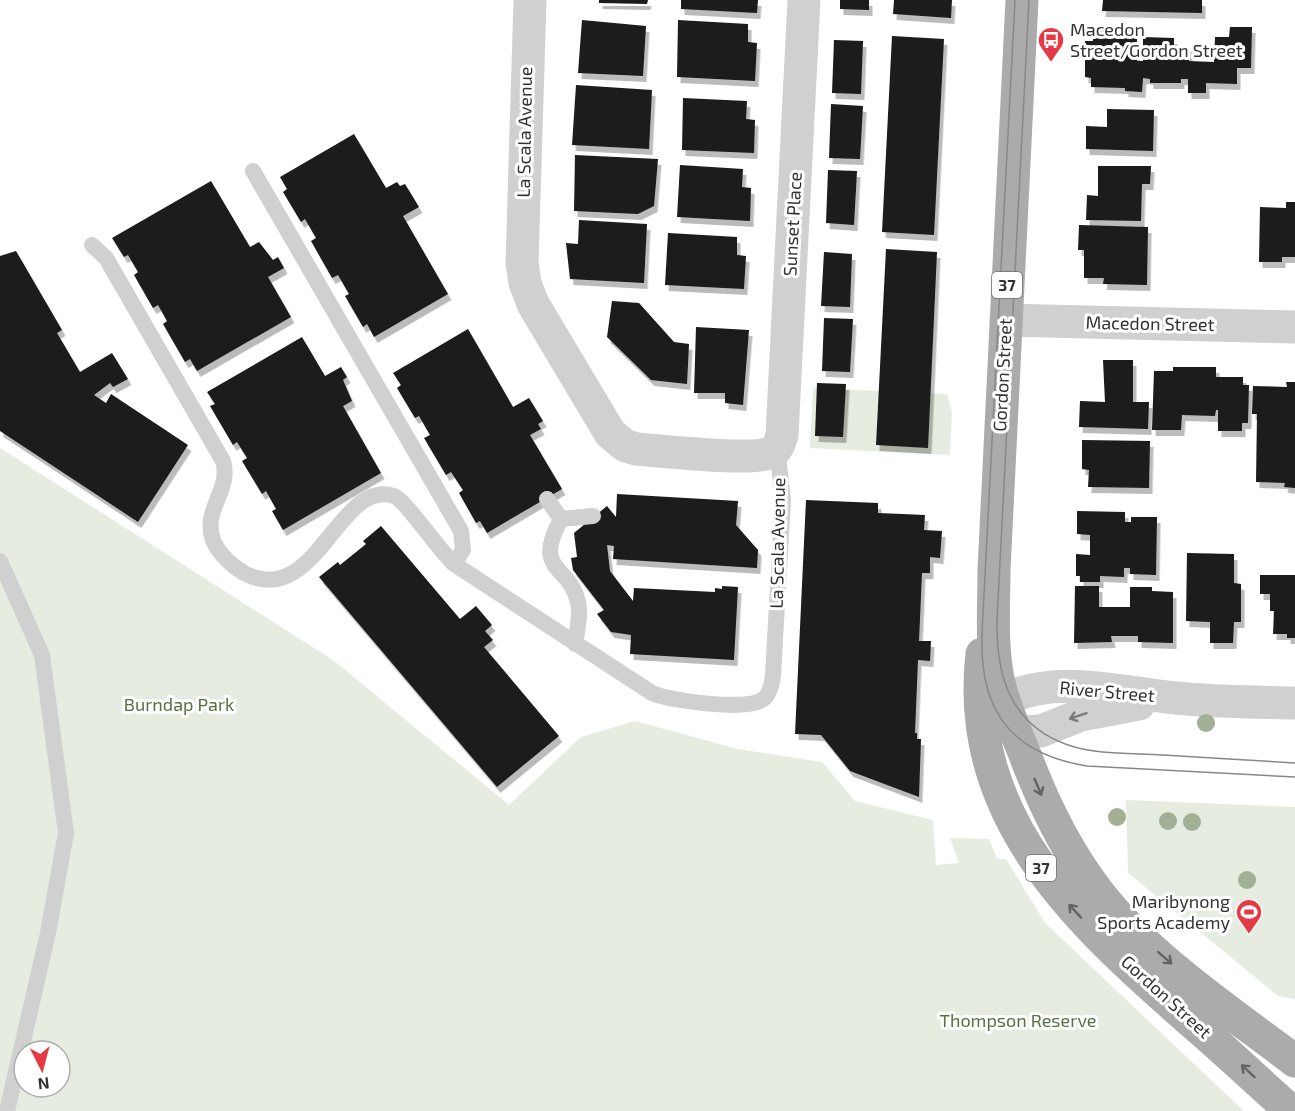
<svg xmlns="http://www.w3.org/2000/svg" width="1295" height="1111" viewBox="0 0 1295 1111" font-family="'Exo 2',sans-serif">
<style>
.green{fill:#e6ecdf;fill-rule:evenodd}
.building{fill:#1a1a1a;filter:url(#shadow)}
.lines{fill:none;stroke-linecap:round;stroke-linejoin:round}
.service{stroke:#d0d0d0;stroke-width:16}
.minor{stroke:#d0d0d0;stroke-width:33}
.tertiary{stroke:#d0d0d0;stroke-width:33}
.primary{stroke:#ababab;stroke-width:33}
.tram{stroke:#888;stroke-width:1.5}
.tree{fill:#a2b095}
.oneway{stroke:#7a7a7a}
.oneway2{stroke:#636363}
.labels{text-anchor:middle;stroke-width:6;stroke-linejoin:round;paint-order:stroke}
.shield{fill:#fff;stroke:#707070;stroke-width:1.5}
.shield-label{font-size:16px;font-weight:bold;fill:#333}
.poi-label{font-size:18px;fill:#333;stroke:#fff;text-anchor:start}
.street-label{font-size:18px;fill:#333;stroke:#fff}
.park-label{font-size:18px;fill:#56703f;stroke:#fff}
</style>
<defs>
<filter id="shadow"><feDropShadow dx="3.5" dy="6" stdDeviation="0" flood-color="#0004"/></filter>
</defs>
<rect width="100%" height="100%" fill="#fff"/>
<path class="green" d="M813,388L947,394L952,412L950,455L810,448Z
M0,448L333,660L509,805L581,737L635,721L738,749L822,762L855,801L933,820L936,865L959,863L950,838L989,839L997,859H1006L1045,923L1244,1111H0ZM24,1051H60V1087H24Z
M1126,800L1295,807V999L1278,996L1128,873Z"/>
<path class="building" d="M599,0H648L647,4L599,3Z
M681,0H758L757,13L681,9Z
M840,0H869V10L840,9Z
M894,0H952L951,18L893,14Z
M1103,0H1202V13L1102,11Z
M582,20L646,26L643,76L578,73Z
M678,20L748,24V42L757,43L755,81L677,77Z
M1230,27H1252L1251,68H1237V84L1206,83V93H1188V79H1181V83H1150V79L1143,78L1142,92L1125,91V88L1091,87V78L1085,77V41H1093V30L1131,31L1130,37H1137V61H1143V37L1174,38V46H1189V61L1214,62L1215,37H1229Z
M892,36L944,39L934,235L882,232Z
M834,40L863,41L861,94L832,93Z
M576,85L652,90L649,149L572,145Z
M683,98L747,101L746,119L755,120L754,153L682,150Z
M831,104L863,106L860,159L829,158Z
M1107,109L1154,110L1153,151L1086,149V126L1107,127Z
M354,134L386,188L397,182L400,186L405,184L419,207L403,216L448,294L374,337L367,324L363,327L345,296L349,294L338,275L332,278L311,241L316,238L305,219L301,222L283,192L287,189L280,177Z
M575,155L658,159L654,206L638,214L574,211Z
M680,165L743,169L742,187L751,188L750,221L677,217Z
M1098,166H1151L1150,184H1142L1141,221L1086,220L1087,195L1098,196Z
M828,170L857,171L854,225L826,223Z
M211,181L250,247L259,242L273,260L278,257L284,268L268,277L291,317L197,371L190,359L185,362L163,324L167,321L158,305L153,308L134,275L138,272L128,255L124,257L112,238Z
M1286,202H1295V257H1282V262H1259L1260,207L1286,208Z
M579,220L647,224L644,283L570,279L566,243L578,244Z
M1079,225L1148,227L1147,285L1103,284L1104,278H1084V250H1078Z
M668,233L737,237V255L746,256L744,289L665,285Z
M886,249L937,252L928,448L876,445Z
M16,251L62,330L57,333L80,372L112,353L128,379L113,387L110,383L94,395L106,403L111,394L188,445L138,522L0,431V256Z
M824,252L852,254L850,307L821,306Z
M612,301L639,303L674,342L689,344L687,384L651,380L607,337Z
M824,318L853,319L850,372L822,371Z
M696,327L749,330L743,405L725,403V393H694Z
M468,329L513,407L529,398L543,421L538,424L541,429L530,435L562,489L487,533L480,521L476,523L459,493L463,490L451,472L446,475L424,438L430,435L419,416L415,418L397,388L401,385L393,373Z
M302,337L325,376L341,367L347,377L343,380L352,401L343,406L381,473L283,530L272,511L276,509L266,491L262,494L242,461L247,458L237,442L233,445L210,406L215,404L207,392Z
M1103,360H1133V402H1149L1148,429L1079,427L1080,401L1105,402Z
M1173,367H1216V377H1243V385H1249L1248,423H1242V431H1218V410H1216L1215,416L1182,415L1181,430H1152L1154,371H1173Z
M1286,382H1295V488L1284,487L1285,483L1256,482L1257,414H1252L1253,386L1287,387Z
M817,383L846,384L843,437L815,436Z
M1082,440L1150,441L1149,488L1088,487L1089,470L1082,469Z
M617,494L738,501L736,525L758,550L757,568L613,559L614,546L607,545L610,571L633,601L634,588L715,592V588L722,589V586L738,587L734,660L630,654L631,635L611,632L597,614L604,610L573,570L571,558L577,557L574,533L607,506L616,517Z
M806,500L878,503V513L925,515L924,530L942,531L940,558L930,557V573H922L919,641H931L930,661L918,660L915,733H917V739H921L919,797L850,771L821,735L795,734Z
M1077,511L1125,512V522H1131V517H1157L1156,575L1130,574V568H1124V577L1100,576V582H1080V576H1076V554L1090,555V535L1077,534Z
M381,526L460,619L476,606L492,625L485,631L493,640L484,647L559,736L497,787L319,577L338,562L340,565L366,544L363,541Z
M1187,553L1234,554V583L1241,584V622H1234L1233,643H1210V622L1186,621Z
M1260,575H1295V638H1287V634H1273L1274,611H1270V594H1260Z
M1075,586H1099V607H1130V587H1152V591L1173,592V643L1138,642V636H1111L1112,642L1074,643Z"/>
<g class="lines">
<path class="service" d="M253,171L461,531L463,550L454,564L652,693C669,701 747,711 762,700C770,695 772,684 773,675L783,500L777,448
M92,245L106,258L223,461C232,489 202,510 213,540C218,553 232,566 244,573C316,611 339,477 394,496C404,499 440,551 454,564
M547,499L561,519
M0,561L42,655L66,833L48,933L7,1111
M575,644C577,631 581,615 578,602C569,563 532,573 561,519L593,516"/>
<path class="minor" d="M530,0L522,263L525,283L533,304L610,433L624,445L636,449C662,451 750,461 770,453C778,450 780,442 782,435L804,0
M1006,320L1295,327"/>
<path class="tertiary" d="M1004,700C1056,673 1121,693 1176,698C1215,702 1255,702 1295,703
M1016,732L1041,731L1081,715L1139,704"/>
<path class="primary" d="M1022,0L994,570C994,605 991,644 998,679C1004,707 1017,734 1027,760C1045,807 1068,853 1098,892C1149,958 1229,1011 1295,1061
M982,654C963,819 1080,924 1193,1023C1226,1051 1258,1082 1291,1111"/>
<path class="tram" d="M1015,0L982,633C979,709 1009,753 1087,766L1295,777
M1029,0L997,620C996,675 1010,725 1068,745C1097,755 1132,753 1163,755C1207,758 1251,760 1295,763"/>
</g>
<g class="tree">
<circle cx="1206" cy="723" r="9"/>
<circle cx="1117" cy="817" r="9"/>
<circle cx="1168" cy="821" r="9"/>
<circle cx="1192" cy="822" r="9"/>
<circle cx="1247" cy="880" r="9"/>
</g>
<defs><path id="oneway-shaft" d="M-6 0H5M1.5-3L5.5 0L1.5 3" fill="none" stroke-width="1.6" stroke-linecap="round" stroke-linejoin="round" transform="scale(1.5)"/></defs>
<use class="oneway" href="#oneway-shaft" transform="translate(1078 716) rotate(162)"/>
<g class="oneway2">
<use href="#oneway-shaft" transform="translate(1038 787) rotate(67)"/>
<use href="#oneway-shaft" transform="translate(1075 911) rotate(-132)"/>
<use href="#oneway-shaft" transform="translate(1165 958) rotate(41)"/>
<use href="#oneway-shaft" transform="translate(1248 1071) rotate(-137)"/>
</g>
<defs>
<g id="bus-pin" transform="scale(1.35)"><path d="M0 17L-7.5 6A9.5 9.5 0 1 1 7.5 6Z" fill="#e63946" stroke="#fff"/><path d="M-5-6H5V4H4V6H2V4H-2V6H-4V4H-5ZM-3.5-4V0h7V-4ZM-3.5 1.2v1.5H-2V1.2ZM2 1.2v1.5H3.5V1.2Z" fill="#fff"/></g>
<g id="stadium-pin" transform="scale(1.35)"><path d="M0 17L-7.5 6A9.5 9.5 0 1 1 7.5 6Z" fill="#e63946" stroke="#fff"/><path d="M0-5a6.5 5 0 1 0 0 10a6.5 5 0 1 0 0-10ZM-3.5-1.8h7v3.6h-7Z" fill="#fff"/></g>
</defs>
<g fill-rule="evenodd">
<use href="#bus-pin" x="1051" y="40"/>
<use href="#stadium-pin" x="1249" y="912"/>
</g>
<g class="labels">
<g class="shield">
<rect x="992" y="272" width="30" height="26" rx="4.5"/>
<rect x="1026" y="855" width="30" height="26" rx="4.5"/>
</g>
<g class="shield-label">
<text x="1007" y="291">37</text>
<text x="1041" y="874">37</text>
</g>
<g class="poi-label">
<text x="1070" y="36">Macedon<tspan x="1070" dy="21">Street/Gordon Street</tspan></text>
<text x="1230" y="908" text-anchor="end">Maribynong<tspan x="1230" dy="21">Sports Academy</tspan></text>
</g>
<g class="street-label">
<text transform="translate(525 132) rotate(-89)" y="6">La Scala Avenue</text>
<text transform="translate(793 224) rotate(-87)" y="6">Sunset Place</text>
<text transform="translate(1150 324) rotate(1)" y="6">Macedon Street</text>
<text transform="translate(1003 375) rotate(-87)" y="6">Gordon Street</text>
<text transform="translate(778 543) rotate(-89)" y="6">La Scala Avenue</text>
<text transform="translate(1107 692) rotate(5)" y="6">River Street</text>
<text transform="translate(1166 997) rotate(42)" y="6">Gordon Street</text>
</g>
<g class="park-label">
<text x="179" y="711">Burndap Park</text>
<text x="1018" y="1027">Thompson Reserve</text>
</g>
</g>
<g transform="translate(42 1069) rotate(174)"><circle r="28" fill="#ffffff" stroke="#adadad" stroke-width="1.5"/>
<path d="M0-4.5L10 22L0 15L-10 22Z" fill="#e63946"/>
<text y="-9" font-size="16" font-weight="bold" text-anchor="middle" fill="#333333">N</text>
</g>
</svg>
